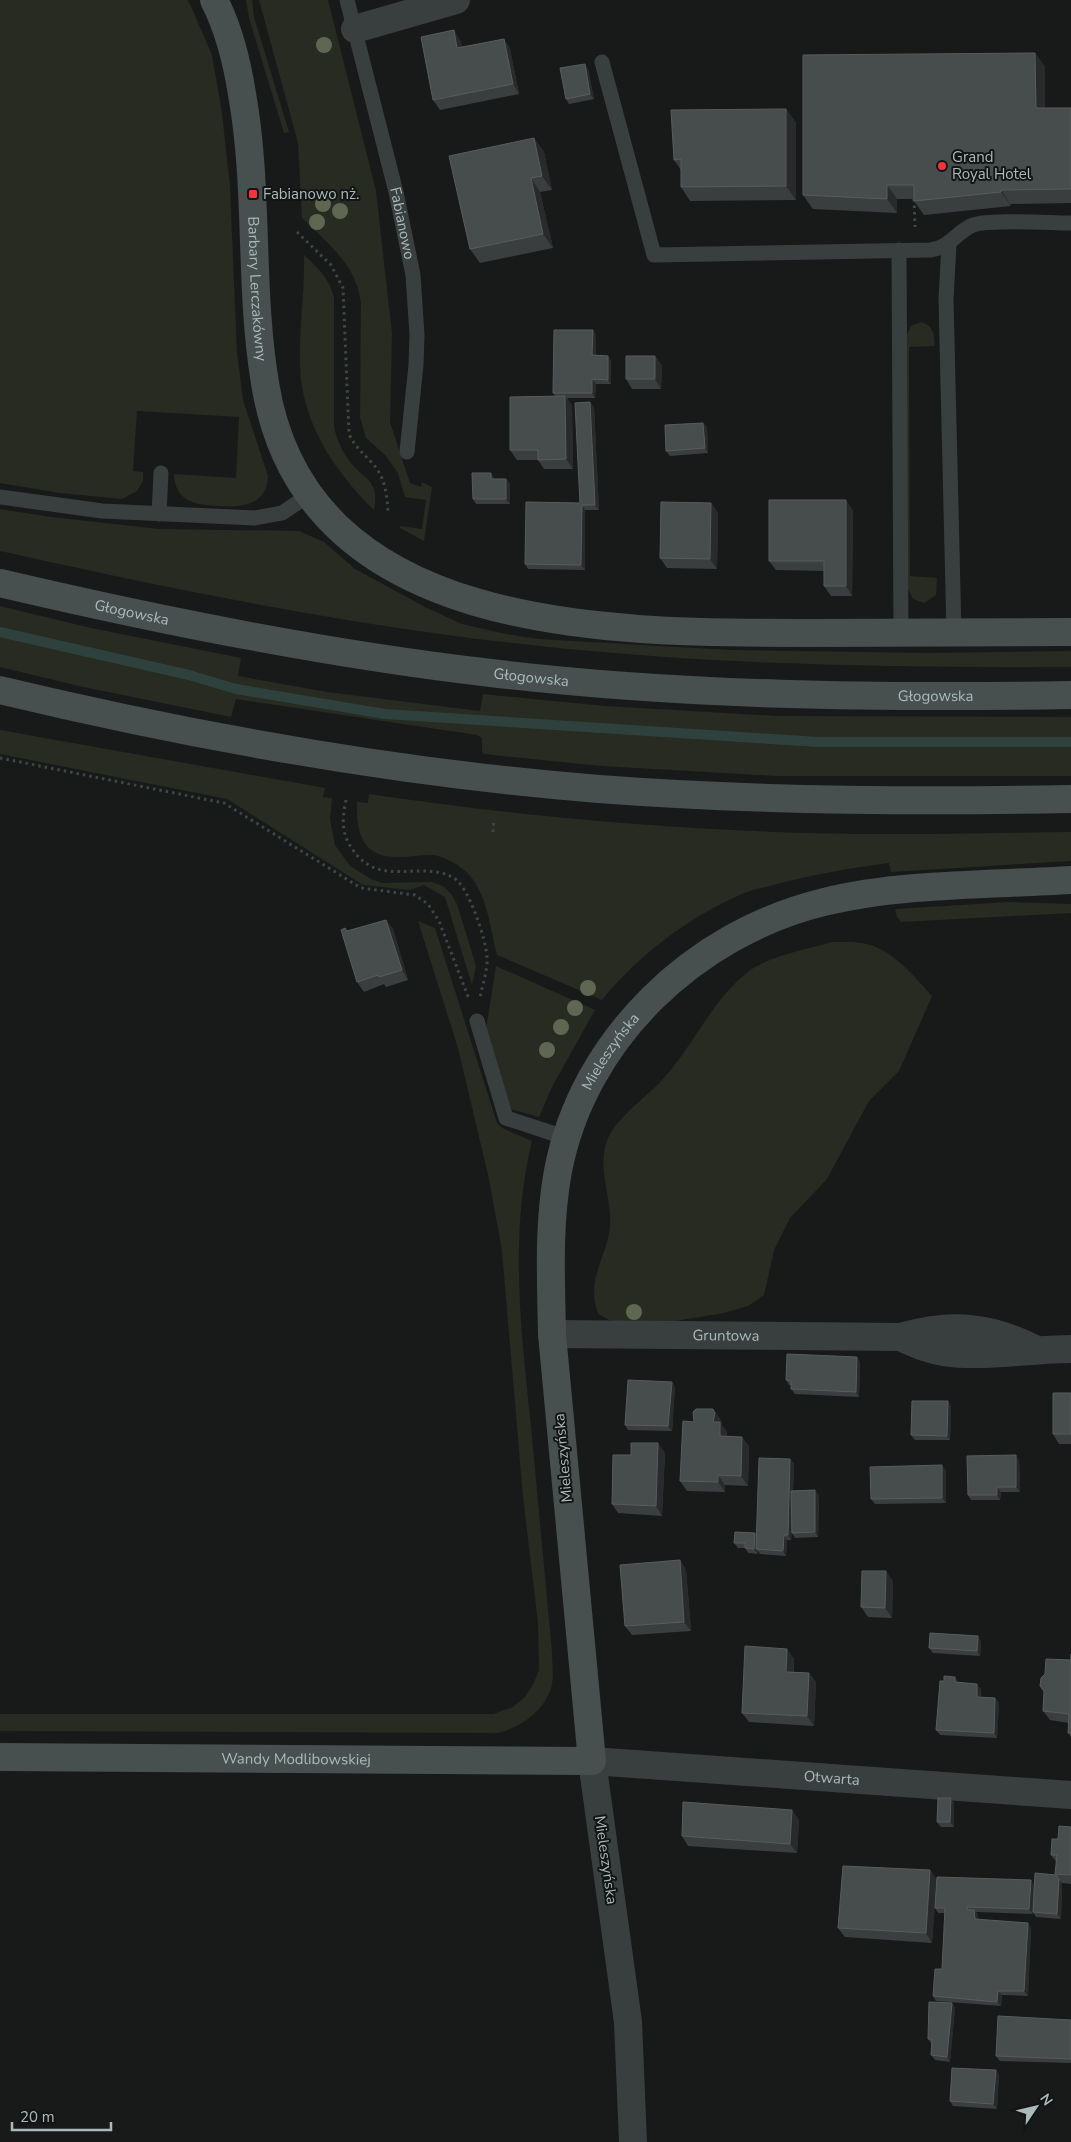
<svg xmlns="http://www.w3.org/2000/svg" width="1071" height="2142" viewBox="0 0 1071 2142" font-family="'Nunito Sans',sans-serif">
<style>
.green{fill:#272b22}
.lines{fill:none;stroke-linecap:round;stroke-linejoin:round}
.stream{stroke:#2f413c;stroke-width:10}
.path{stroke:#3f4646;stroke-width:3;stroke-dasharray:2.5 4;stroke-linecap:butt}
.lane{stroke:#393f3f;stroke-width:15}
.street{stroke:#393f3f;stroke-width:28}
.secondary{stroke:#474f4f;stroke-width:28}
.tree{fill:#5f6752}
.wall{fill:#3b3e3f}
.shaded-wall{fill:#282a2b}
.building{fill:#474c4c;stroke:#575d5e}
.poi-dot{fill:#f8323b;stroke:#131515;stroke-width:2}
.labels{text-anchor:middle;stroke-width:4;stroke-linejoin:round;paint-order:stroke}
.poi-label{font-size:15px;fill:#aababa;stroke:#131515;text-anchor:start}
.street-label{font-size:15px;fill:#aababa;stroke:#131515}
</style>
<rect width="100%" height="100%" fill="#181a1a"/>
<path class="green" d="M0,0H187L190,4L212,55L222,113L230,187L237,353L243,400L268,476C267,505 242,508 219,506C196,505 175,502 174,474L236,478L239,417L137,411L133,471L143,472V481L137,491L122,499L60,493L0,483Z
M246,0H252L254,17L289,132L284,133L249,18Z
M259,0H328L376,191L392,333L390,422L410,483L421,487L422,482L432,487L424,541L400,528V526L422,529L426,500L405,497L398,473L385,455L366,438L360,417L361,302C355,263 329,245 302,218L298,143Z
M304,255C318,268 330,279 334,298V427C337,440 342,452 351,463C367,482 379,480 374,510C335,472 301,422 300,365C299,328 305,291 304,255Z
M921,322C934,326 934,334 935,346L909,347L910,576L937,578L936,595L924,603L913,599L908,589L906,337L911,326Z
M0,509L51,517L159,529L299,531L324,542L355,569L427,608L462,624L501,633L538,639L730,650L929,653L1071,651V667C894,668 716,665 540,646C358,627 179,591 0,551Z
M0,606L91,628L241,658L238,676L327,692L480,711L483,694L605,706L778,716L1071,717V776H776L601,766L484,754L482,751V738L477,735L236,699L231,717L79,686L0,667Z
M0,730L325,788L323,797L332,798L330,819L335,845L350,866L371,879L382,883L432,882L443,886L451,894L457,904L476,966L472,985L445,897L424,885L410,890L363,885L227,799L0,754Z
M369,794C504,814 639,827 776,832C874,836 973,833 1071,832V861L891,872L889,863C849,868 811,875 773,885C762,888 750,890 740,895C687,918 638,956 602,1000L497,955C490,928 487,889 464,870C456,863 442,856 433,855C421,855 409,857 398,857C362,858 356,832 357,802L368,803Z
M1010,902L1071,904V913L901,922L897,917L895,909Z
M418,921L435,928L497,1123L504,1129L532,1141C509,1235 521,1331 531,1426C538,1502 545,1577 552,1652C552,1663 554,1674 552,1684C547,1709 522,1727 498,1733L0,1731V1714H493L513,1707L525,1697L533,1685L539,1670L538,1623L523,1497L502,1251L489,1179L458,1048Z
M833,942C842,942 852,941 861,943C891,947 913,975 932,996L899,1071L869,1101L827,1179L790,1218L774,1250L764,1295L748,1306L724,1313L657,1324L613,1322L598,1314C587,1282 602,1265 609,1234C615,1204 597,1173 606,1144C612,1120 647,1097 663,1079C694,1045 711,1001 748,972C768,956 808,949 833,942Z
M496,966L595,1010L552,1087L539,1117L510,1109L486,1030Z"/>
<g class="lines">
<path class="stream" d="M0,632L189,675L236,689L385,714L818,742H1071"/>
<path class="path" d="M914,199L915,227
M297,232L331,265L343,288L349,434C354,446 364,454 373,464C385,477 387,495 388,512
M0,758L224,803L361,888L415,895L428,904L439,921L469,999
M346,800C342,819 341,834 353,850C380,889 420,859 454,878C469,887 486,940 487,957C488,970 482,986 480,998
M493,832L494,819"/>
<g class="lane">
<path id="s1" d="M347,0L396,192L413,275L417,335L416,365L407,452"/>
<path d="M602,62L654,255L930,250C950,248 956,232 973,225C990,219 1049,223 1071,223"/>
<path d="M949,244L946,299L954,633"/>
<path d="M899,250L901,633"/>
<path d="M0,497L102,511L255,518L282,513L309,495"/>
<path d="M159,514L161,473"/>
<path d="M477,1021L506,1118L567,1138"/>
</g>
<g class="street">
<path d="M355,29L456,0"/>
<path id="s2" d="M552,1334L900,1337C914,1343 928,1350 944,1352C986,1358 1029,1349 1071,1349"/>
<path d="M900,1337C950,1323 986,1325 1033,1348"/>
<path id="s3" d="M633,2142L628,2022L592,1761L1071,1795"/>
</g>
<g class="secondary">
<path id="s4" d="M214,0C229,29 237,62 242,94C259,189 249,287 265,383C305,635 610,633 808,633C895,633 983,633 1071,632"/>
<path id="s5" d="M0,583C162,621 325,654 491,673C684,696 877,698 1071,695"/>
<path d="M0,690C197,737 397,773 599,789C756,801 913,802 1071,799"/>
<path id="s6" d="M0,1757L592,1761L552,1334C551,1279 548,1225 558,1171C583,1039 695,933 824,902C902,883 991,885 1071,880"/>
</g>
</g>
<g class="tree">
<circle cx="324" cy="45" r="8"/>
<circle cx="323" cy="204" r="8"/>
<circle cx="340" cy="211" r="8"/>
<circle cx="317" cy="222" r="8"/>
<circle cx="588" cy="988" r="8"/>
<circle cx="575" cy="1008" r="8"/>
<circle cx="561" cy="1027" r="8"/>
<circle cx="547" cy="1050" r="8"/>
<circle cx="634" cy="1312" r="8"/>
</g>
<path class="wall" d="M504,39L510,49L519,94L440,110L433,100L460,40L462,48Z
M1035,53L1045,67V108H1071V203L1010,204L1011,206L924,215L914,201V199H897V213L813,209L803,195Z
M585,64L588,69L594,99L569,104L566,99Z
M786,109L796,123V200L690,201L681,187V170L674,160Z
M534,138L544,152L552,190L540,192L553,248L480,263L470,249Z
M593,330L596,335V355L608,356L611,361V384H596L595,398H567L572,406L573,469H544L538,460H517L510,450L555,396L553,393Z
M655,356L662,366L661,389H632L626,379Z
M594,407L599,510H585V570L528,569L525,564L580,503Z
M703,423L707,428L708,453L670,456L666,451Z
M491,473L494,478V479H506L510,484V504H476L473,499Z
M711,503L718,513L717,569L667,568L660,558Z
M853,510L852,596H831L824,586V571L776,570L769,561Z
M386,920L393,929L408,980L386,987L384,984L364,992L357,982L345,928L347,931Z
M860,1362L859,1397L795,1394L791,1389V1385H789L786,1380Z
M675,1387L672,1431L628,1430L625,1425Z
M1071,1393V1444H1059L1053,1434Z
M951,1406L950,1440H915L911,1435Z
M713,1409L720,1419L722,1423L721,1424L727,1432V1436L749,1446L748,1486L725,1485V1492L687,1491L680,1481L694,1422Z
M658,1443L665,1453L662,1516L618,1513L612,1504L631,1455Z
M790,1459L794,1464L793,1491L819,1495L818,1537L795,1538L792,1533V1527L791,1540H787L786,1556L760,1554L758,1551V1554L748,1553L745,1548H738L734,1543L757,1536Z
M1019,1460L1020,1492H1001L1000,1500H971L968,1495Z
M946,1470V1503L875,1504L871,1499Z
M680,1560L686,1570L691,1631L632,1635L625,1626Z
M893,1581L892,1618L868,1617L861,1607Z
M981,1641L980,1656L933,1653L929,1648Z
M787,1649L794,1659V1672L809,1673L816,1682L814,1726L749,1722L742,1713Z
M1071,1654V1737L1068,1733L1069,1723L1050,1720L1043,1711L1044,1692L1040,1686L1071,1660Z
M955,1677L958,1682L981,1689V1697L995,1698L999,1703L997,1738L940,1735L936,1730L944,1681Z
M951,1798L954,1803V1827H941L937,1822Z
M792,1810L799,1820L797,1853L688,1846L682,1836Z
M1071,1827V1884L1062,1883L1061,1919L1036,1917L1033,1912V1914L976,1912L978,1915V1919L1031,1928L1028,1996L1002,1995L1001,2006L936,2001L933,1996L942,1969L945,1913H938L935,1908V1900L932,1943L845,1937L838,1928L930,1870L937,1880L1034,1885L1033,1905L1056,1875L1055,1874L1057,1863L1051,1855L1058,1839Z
M952,2003L955,2008L950,2062L935,2060L931,2055L932,2044L928,2039Z
M1071,2020V2063L1000,2061L996,2056Z
M996,2070L999,2075L997,2109L953,2106L950,2101Z"/>
<path class="shaded-wall" d="M454,30L460,40L464,58L457,48Z
M504,39L510,49L519,94L513,84Z
M1035,53L1045,67V122L1036,108Z
M585,64L588,69L594,99L590,94Z
M786,109L796,123V200L786,186Z
M534,138L544,152L552,190L542,176Z
M531,178L540,192L553,248L543,234Z
M887,185L897,199V213L887,199Z
M1001,190L1010,204L1011,206L1001,192Z
M593,330L596,335V360L592,355Z
M608,356L611,361V384L608,380Z
M655,356L662,366L661,389L655,379Z
M592,379L596,384L595,398L592,393Z
M565,396L572,406L573,469L566,459Z
M590,402L594,407L599,510L595,505Z
M703,423L707,428L708,453L705,448Z
M491,473L494,478V484L491,479Z
M506,479L510,484V504L506,499Z
M846,500L853,510L852,596L846,586Z
M711,503L718,513L717,569L710,559Z
M582,505L585,510V570L581,565Z
M386,920L393,929L408,980L402,970Z
M857,1357L860,1362L859,1397L856,1392Z
M672,1382L675,1387L672,1431L668,1426Z
M948,1401L951,1406L950,1440L947,1436Z
M713,1409L720,1419L722,1423L721,1424L727,1432V1445L720,1436L713,1422Z
M742,1437L749,1446L748,1486L741,1476Z
M658,1443L665,1453L662,1516L656,1506Z
M1016,1455L1019,1460L1020,1492L1016,1487Z
M790,1459L794,1464L791,1540L788,1535Z
M942,1465L946,1470V1503L942,1498Z
M718,1475L725,1485V1492L718,1482Z
M997,1487L1001,1492L1000,1500L997,1495Z
M815,1490L819,1495L818,1537L815,1532Z
M755,1533L758,1538L756,1549L758,1551V1554L754,1549Z
M784,1535L787,1540L786,1556L783,1551Z
M680,1560L686,1570L691,1631L684,1622Z
M886,1571L893,1581L892,1618L885,1608Z
M978,1636L981,1641L980,1656L977,1651Z
M787,1649L794,1659L793,1682L786,1672Z
M809,1673L816,1682L814,1726L807,1716Z
M955,1677L958,1681V1687L955,1682Z
M977,1684L981,1689L980,1702L977,1697Z
M995,1698L999,1703L997,1738L994,1733Z
M951,1798L954,1803V1827L950,1822Z
M792,1810L799,1820L797,1853L790,1844Z
M930,1870L937,1880L932,1943L926,1933Z
M1059,1879L1062,1883L1061,1919L1057,1914Z
M1031,1880L1034,1885L1033,1914L1029,1909Z
M974,1910L978,1915L979,1924L975,1919Z
M1028,1923L1031,1928L1028,1996L1024,1991Z
M998,1991L1002,1995L1001,2006L997,2002Z
M952,2003L955,2008L950,2062L947,2057Z
M996,2070L999,2075L997,2109L993,2104Z"/>
<path class="building" d="M454,30L457,48L504,39L513,84L433,100L421,37Z
M1035,53L1036,108H1071V189L1001,190V192L914,201V185H887V199L803,195V55Z
M585,64L590,94L566,99L560,68Z
M786,109V186L681,187V159L674,160L671,110Z
M534,138L542,176L531,178L543,234L470,249L449,156Z
M554,330H593L592,355L608,356V380L592,379V393H553Z
M626,356H655V379H626Z
M565,396L566,459L538,460V450H510V397Z
M590,402L595,505H582L581,565L525,564L526,502L580,503L575,403Z
M703,423L705,448L666,451L665,425Z
M472,473H491V479H506V499H473Z
M769,500H846V586H824V561H769Z
M661,502L711,503L710,559L660,558Z
M386,920L402,970L379,977L378,975L357,982L341,930L345,928L347,931Z
M787,1354L857,1357L856,1392L791,1389V1381L786,1380Z
M628,1380L672,1382L668,1426L625,1425Z
M1053,1393H1071V1434H1053Z
M912,1401H948L947,1436L911,1435Z
M696,1409H713L715,1413L713,1422H720V1436L742,1437L741,1476L718,1475V1482L680,1481L683,1421L694,1422L693,1412Z
M631,1443H658L656,1506L612,1504L613,1455H631Z
M1016,1455V1487H997V1495H968L967,1456Z
M759,1458L790,1459L788,1535H784L783,1551L756,1549Z
M942,1465V1498L871,1499L870,1467Z
M815,1490V1532L792,1533L791,1491Z
M735,1532L755,1533L754,1549L745,1548V1543H734Z
M680,1560L684,1622L625,1626L620,1565Z
M862,1571H886L885,1608L861,1607Z
M930,1633L978,1636L977,1651L929,1648Z
M745,1646L787,1649L786,1672L809,1673L807,1716L742,1713Z
M1071,1654V1733H1068L1069,1714L1043,1711L1044,1691L1040,1686L1041,1678L1045,1674L1046,1659L1071,1660Z
M944,1676L955,1677V1682L977,1684V1697L995,1698L994,1733L936,1730L940,1681H944Z
M938,1798H951L950,1822H937Z
M683,1802L792,1810L790,1844L682,1836Z
M1059,1826L1071,1827V1875L1055,1874L1057,1855H1051L1052,1839H1058Z
M843,1866L930,1870L926,1933L838,1928Z
M1035,1873L1056,1875L1059,1879L1057,1914L1033,1912Z
M937,1877L1031,1880L1029,1909L967,1907V1910H974L975,1919L1028,1923L1024,1991H998L997,2002L933,1996L935,1969H942L945,1908H935Z
M929,2002L952,2003L947,2057L931,2055L932,2039H928Z
M998,2016L1071,2020V2059L996,2056Z
M952,2068L996,2070L993,2104L950,2101Z"/>
<g class="poi-dot">
<circle cx="942" cy="166" r="5"/>
<rect x="248" y="189" width="10" height="10" rx="2.5"/>
</g>
<g class="labels">
<g class="poi-label">
<text x="952" y="162">Grand<tspan x="952" dy="17">Royal Hotel</tspan></text>
<text x="263" y="199">Fabianowo nż.</text>
</g>
<g class="street-label">
<text dy="5" stroke="none"><textPath href="#s1" startOffset="230">Fabianowo</textPath></text>
<text dy="5" stroke="none"><textPath href="#s4" startOffset="294">Barbary Lerczakówny</textPath></text>
<text dy="5" stroke="none"><textPath href="#s5" startOffset="135">Głogowska</textPath></text>
<text dy="5" stroke="none"><textPath href="#s5" startOffset="540">Głogowska</textPath></text>
<text dy="5" stroke="none"><textPath href="#s5" startOffset="945">Głogowska</textPath></text>
<text dy="5" stroke="none"><textPath href="#s6" startOffset="1316">Mieleszyńska</textPath></text>
<text dy="5" stroke="none"><textPath href="#s2" startOffset="174">Gruntowa</textPath></text>
<text transform="translate(563 1458) rotate(-95)" y="5">Mieleszyńska</text>
<text dy="5" stroke="none"><textPath href="#s6" startOffset="296">Wandy Modlibowskiej</textPath></text>
<text dy="5" stroke="none"><textPath href="#s3" startOffset="624">Otwarta</textPath></text>
<text transform="translate(606 1860) rotate(82)" y="5">Mieleszyńska</text>
</g>
</g>
<g transform="translate(1036 2107) rotate(55)" stroke="#131515" stroke-width="4" paint-order="stroke">
<path d="M0-4L9 19L0 12L-9 19Z" fill="#aababa"/>
<text y="-8" font-size="14" font-weight="bold" text-anchor="middle" fill="#aababa">N</text>
</g>
<path d="M12 2122v8h99v-8" fill="none" stroke="#aababa" stroke-width="2.5"/>
<text x="20" y="2122" font-size="15" fill="#aababa" stroke="#131515" stroke-width="4" paint-order="stroke">20 m</text>
</svg>
